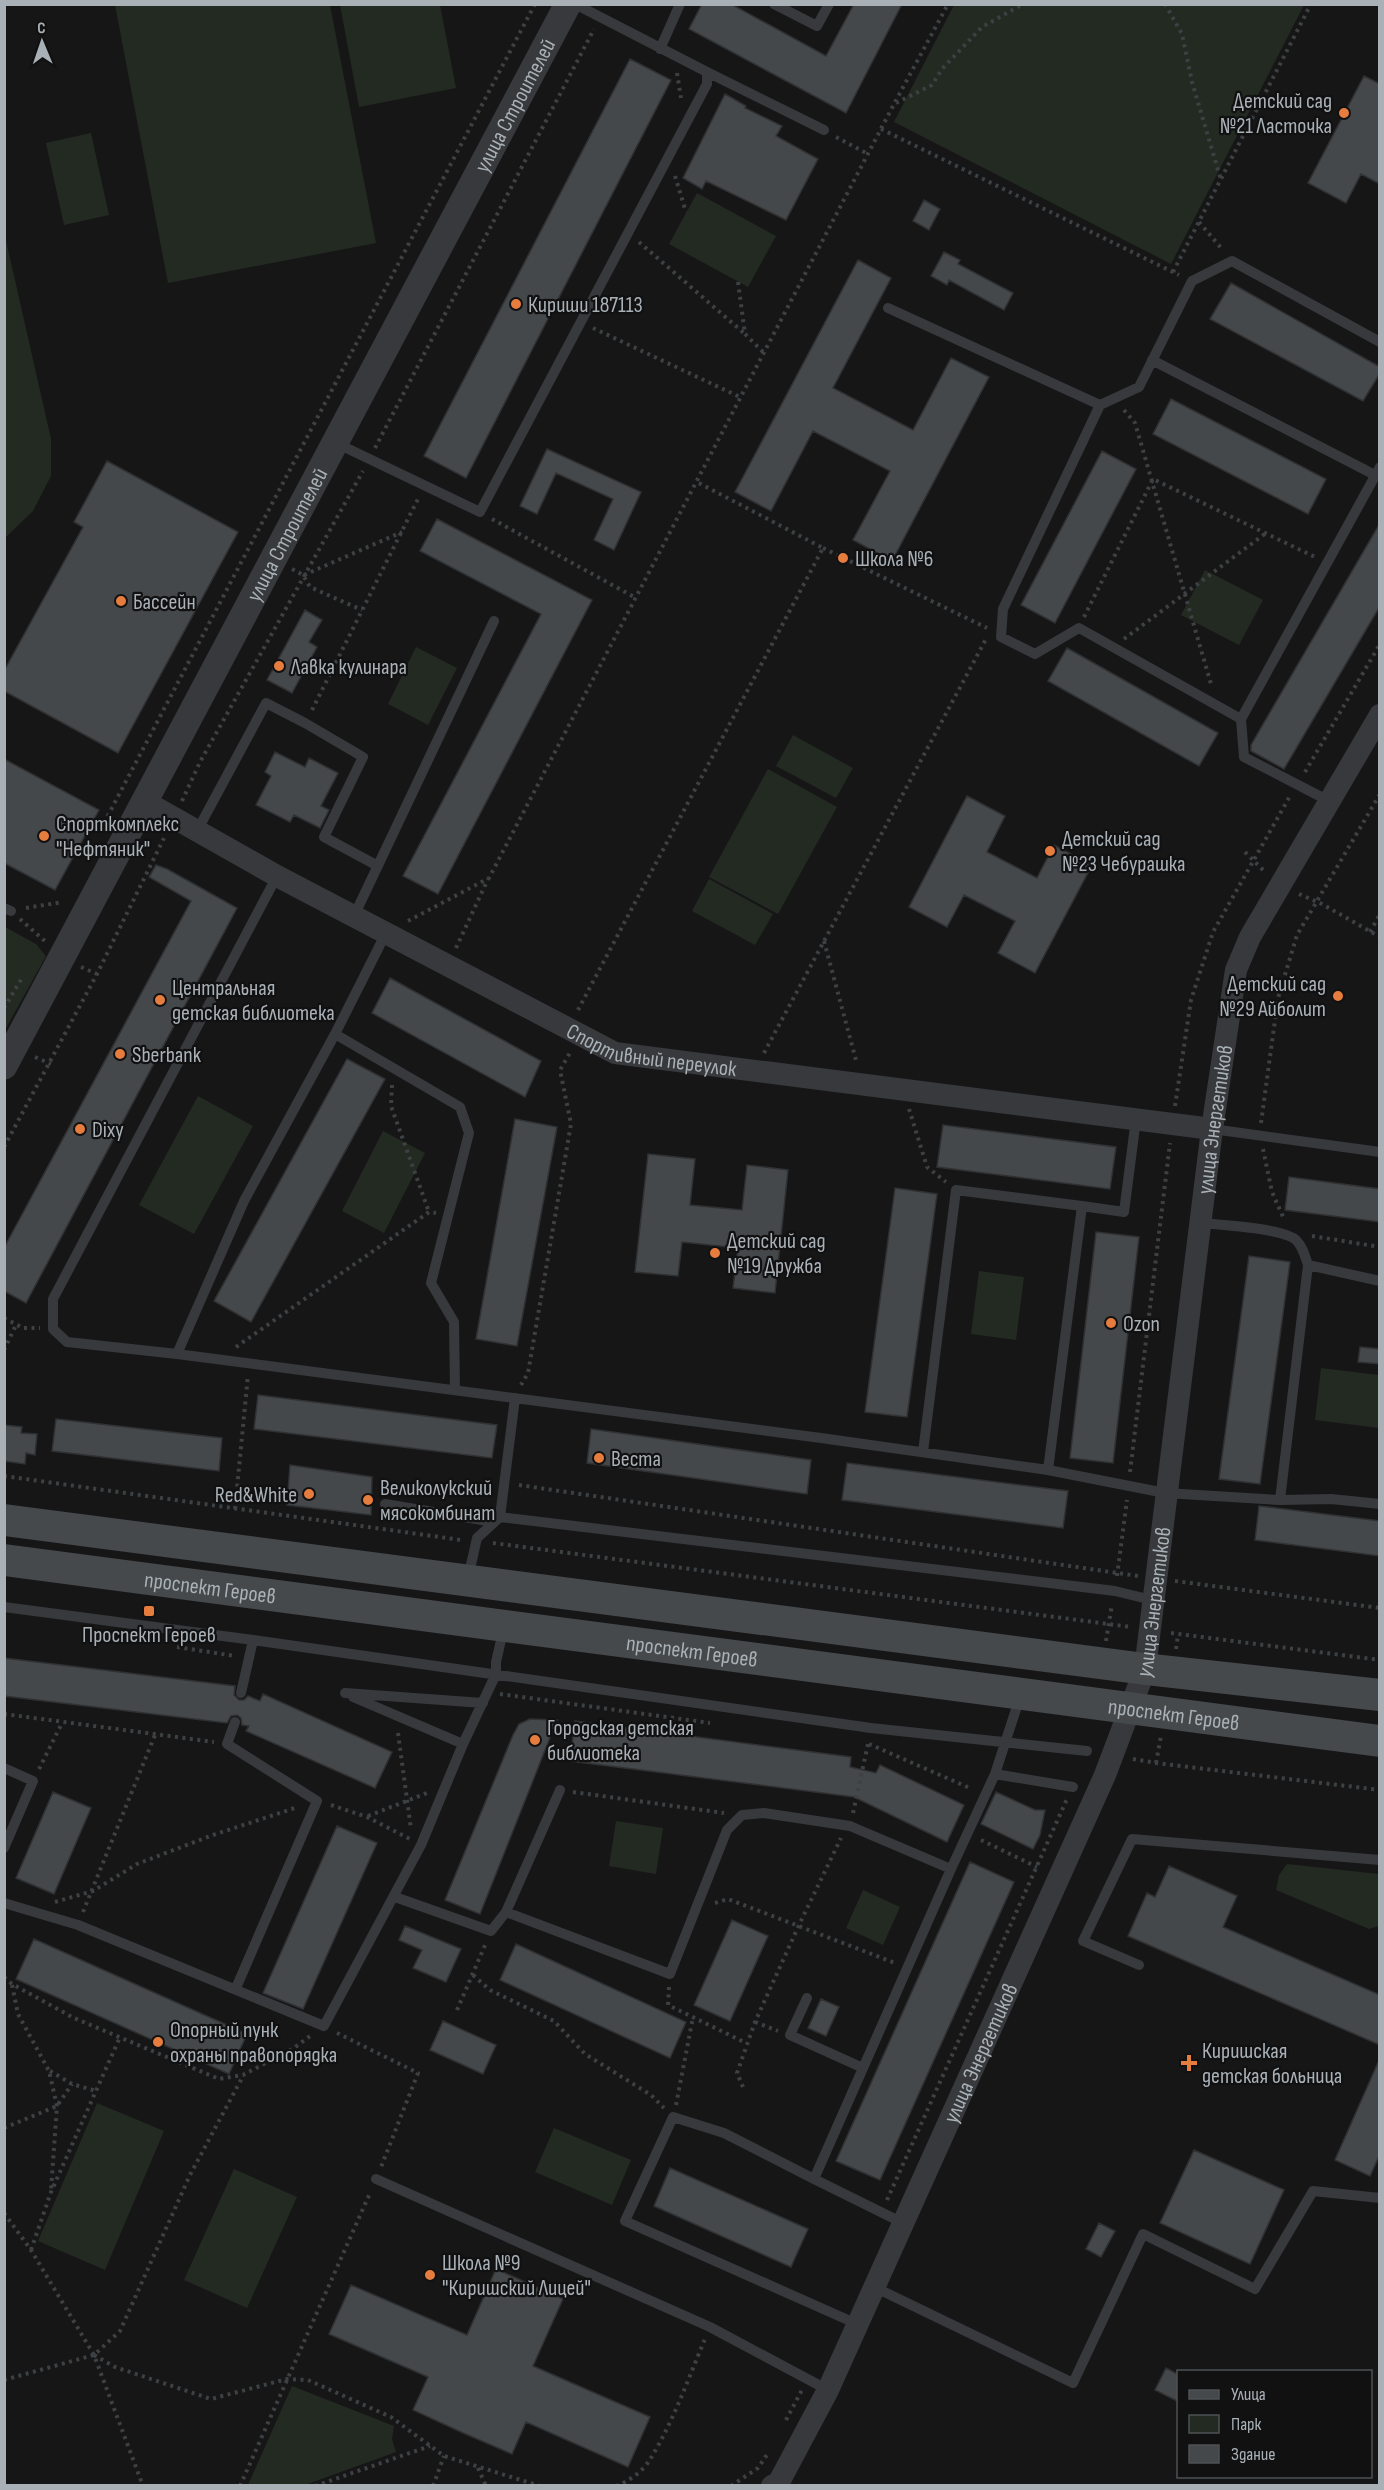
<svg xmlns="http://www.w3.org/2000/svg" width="1384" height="2490" viewBox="0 0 1384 2490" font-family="'Sofia Sans Condensed',sans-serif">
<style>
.green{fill:#232a22}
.building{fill:#45484a;stroke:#303133;stroke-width:1.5}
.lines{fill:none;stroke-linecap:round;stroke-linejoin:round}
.path{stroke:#3d4143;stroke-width:4;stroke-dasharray:3 4.5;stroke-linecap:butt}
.service{stroke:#37393c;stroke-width:10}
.minor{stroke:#37393c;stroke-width:22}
.tertiary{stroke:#37393c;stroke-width:27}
.secondary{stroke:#45494c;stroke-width:32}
.poi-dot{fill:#e67d3f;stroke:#111112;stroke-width:2}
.labels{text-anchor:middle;stroke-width:4.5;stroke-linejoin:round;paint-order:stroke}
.poi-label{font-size:22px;fill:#a9b1b7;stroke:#111112;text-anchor:start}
.street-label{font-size:22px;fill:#a9b1b7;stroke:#111112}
</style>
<rect width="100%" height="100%" fill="#161617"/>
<path class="green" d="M115,5H330L376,243L168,283Z
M340,5H440L456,88L359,107Z
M954,5V4L1304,5L1171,264L894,122Z
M91,133L109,215L64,225L46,143Z
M697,193L776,236L748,287L669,244Z
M5,236L51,439V476L33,511L5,538Z
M1205,570L1263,600L1239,645L1181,615Z
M416,647L457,668L428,725L388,704Z
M793,735L853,768L836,798L776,766Z
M768,769L837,807L778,914L709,877Z
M709,879L773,914L755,945L692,911Z
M5,927L36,944L46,956L5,1030Z
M198,1096L253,1126L194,1234L139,1205Z
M383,1131L425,1153L384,1233L342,1211Z
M979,1271L1024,1277L1016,1340L971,1334Z
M1321,1368L1379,1375V1428L1315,1420Z
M616,1821L663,1828L656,1874L609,1866Z
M1287,1864L1379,1874V1926L1369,1929L1276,1890L1279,1875Z
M863,1890L900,1907L883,1945L846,1928Z
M97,2103L164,2131L105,2270L38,2241Z
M554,2128L631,2160L612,2205L535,2172Z
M234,2169L297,2197L247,2308L184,2280Z
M292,2386L394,2426L392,2439L396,2452L305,2485H248Z"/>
<path class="building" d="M702,4H731L826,56L854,4H902L846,113L689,29Z
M630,59L671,80L466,478L424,456Z
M1364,76L1380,84V184L1361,174L1346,203L1308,183Z
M725,94L746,106L745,108L782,126L776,136L818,159L786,220L706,181L702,189L683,178Z
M924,200L940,209L929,230L913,221Z
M944,252L960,260L958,264L1013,293L1004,310L949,280L947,285L931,276Z
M858,260L891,278L833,388L913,430L951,358L989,377L892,561L853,540L890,471L813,431L771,511L735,492Z
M1231,283L1380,367V373L1363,401L1210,319Z
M1171,399L1326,479L1308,514L1153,434Z
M547,449L641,492L614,550L594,540L613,499L556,473L537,514L520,506Z
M1102,451L1136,469L1055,623L1021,605Z
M107,461L238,532L118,753L4,691V671L83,527L74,522Z
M437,519L592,600L438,894L403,876L541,614L420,551Z
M1380,523V606L1284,769L1251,751V745Z
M305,610L322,620L309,642L317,647L292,693L267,680Z
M1067,648L1218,733L1199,766L1048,681Z
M275,752L305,767L309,758L338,773L321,806L329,810L320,828L294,815L290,822L256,805L271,776L265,772Z
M4,759L99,810L55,890L4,863Z
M967,796L1005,816L987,852L1037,878L1054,845L1092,865L1035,973L998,953L1015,921L964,895L947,927L909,907Z
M156,865L167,869L237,908L26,1303L4,1291V1248L191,901L149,877Z
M390,978L541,1061L525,1097L372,1013Z
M347,1059L385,1079L251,1322L214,1301Z
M515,1119L557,1127L517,1346L476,1339Z
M943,1125L1116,1147L1110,1189L937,1167Z
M648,1154L695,1159L690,1205L742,1210L747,1165L788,1170L775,1293L733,1288L738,1248L682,1242L678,1276L635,1272Z
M1289,1177L1380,1189V1222L1285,1210Z
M895,1188L937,1194L907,1417L865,1412Z
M1096,1232L1139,1237L1113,1463L1070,1458Z
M1249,1256L1290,1262L1260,1484L1219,1479Z
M1360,1347L1380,1349V1364L1358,1362Z
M258,1395L497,1425L492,1458L254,1429Z
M56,1419L222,1438L219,1471L52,1451Z
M4,1425L22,1427L21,1433L37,1434L35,1455L26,1453L25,1464L4,1461Z
M591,1429L811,1460L807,1494L587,1463Z
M847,1463L1068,1491L1063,1528L842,1500Z
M290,1465L372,1477L371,1515L287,1505Z
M1259,1506L1380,1521V1556L1255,1540Z
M4,1658L235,1686L234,1695L239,1700H244L248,1696L260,1701L263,1694L392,1752L375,1788L246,1731L249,1726L242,1725L241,1718L237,1715L231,1716L227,1723L4,1696Z
M530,1719L557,1720L480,1914L445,1900L513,1735L519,1724Z
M575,1721L851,1757L850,1767L876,1773L880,1765L964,1805L947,1842L854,1797L570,1761Z
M53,1792L91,1808L54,1894L16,1878Z
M996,1792L1035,1810H1045L1040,1835L1033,1849L981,1824Z
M337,1826L377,1843L303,2009L263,1993Z
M970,1862L1014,1882L880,2180L836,2161Z
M1169,1866L1237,1896L1223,1927L1380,1995V2045L1128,1936L1147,1893L1155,1897Z
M732,1920L768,1936L730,2021L694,2005Z
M405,1926L461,1949L446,1982L413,1968L422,1950L399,1940Z
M34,1939L247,2034L229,2074L16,1979Z
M516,1944L686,2022L670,2058L500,1980Z
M821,1999L839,2007L826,2036L808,2028Z
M443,2021L496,2045L483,2074L430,2050Z
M1380,2058V2154L1370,2176L1335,2160Z
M1194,2150L1284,2190L1250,2264L1160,2223Z
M670,2168L808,2229L791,2267L654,2206Z
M1099,2223L1115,2231L1101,2257L1086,2249Z
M496,2269L563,2299L533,2366L650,2417L628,2467L526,2422L512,2454L461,2432L413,2410L428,2377L329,2334L351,2285L467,2335Z
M1166,2368L1179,2375V2402L1155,2390Z"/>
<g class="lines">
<path class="path" d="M1165,4L1182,34L1192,82L1221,180
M677,73L681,98
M896,103L932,85L942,69L982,27L1023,4
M881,129L1179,275
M836,137L868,154
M675,176L686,212
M1199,222L1222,249
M639,242L745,334
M1173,272L1311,4
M738,282L745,334L764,353
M593,328L742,398
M1124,410L1135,423L1211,684
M375,448L594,29
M492,519L636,598
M823,548L987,628
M292,569L303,575L310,587L362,610
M304,575L402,532
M1084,617L1153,479L1315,557
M1124,639L1266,533
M312,710L419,497
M1305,772L1380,644
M182,801L200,762L363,471
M104,823L535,4
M1245,852L1266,873
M1299,894L1322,904L1380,937
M26,908L63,902
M20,919L46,942
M408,921L489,878L894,104L948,4
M1370,932L1380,914
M824,941L857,1064
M456,948L488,879
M81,967L97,974
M4,1008L22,978
M578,1010L823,548L697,482
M764,1053L986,639
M35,1057L51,1064
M392,1085L391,1106L429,1212
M1175,1106L1191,1000L1213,932L1290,796
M909,1109L927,1167L946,1182
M1261,1123L1278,998L1297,935L1380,794
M4,1147L97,974L166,834
M1263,1149L1272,1192L1284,1219
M1312,1236L1380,1247
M4,1318L23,1328H40
M236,1347L429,1212L436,1213
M4,1350L16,1325
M521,1385L528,1373L571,1124L560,1070L571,1051
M1130,1472L1170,1143
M4,1476L461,1540
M519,1485L1138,1576
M235,1509L248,1375
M493,1543L1131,1627
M1117,1576L1127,1500
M1175,1581L1380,1608
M1171,1633L1380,1660
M1106,1641L1112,1604
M177,1647L235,1656
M1176,1649L1178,1635
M500,1694L710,1723
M4,1714L214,1742
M398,1733L411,1829
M869,1744L972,1789
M1133,1759L1156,1763L1380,1790
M1156,1763L1161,1736
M39,1769L62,1723
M573,1792L724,1813
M331,1805L367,1817L410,1839
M853,1813L868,1744
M368,1816L427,1793
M981,1840L1037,1867
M55,1902L93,1891L137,1864L213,1835L298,1807
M715,1903L728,1899L895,1963
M83,1912L155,1735
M473,1975L490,1990L554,2021L585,2054L651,2095L664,2108
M4,1977L12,1984L74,2018L219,2079L243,2075L294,2048L310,2036
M12,1985L18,2014L49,2071L57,2106L51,2190
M669,1987L668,2005L746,2043
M457,2010L486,1943
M755,2022L778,2031
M337,2033L418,2073L381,2167
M50,2071L72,2084L96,2091
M743,2087L737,2073L755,2022L799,1925L841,1838
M676,2105L693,2017
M4,2128L57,2106L72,2084
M887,2200L1067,1799
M4,2213L31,2250L94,2355L143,2486
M31,2250L51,2192L120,2037
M94,2355L115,2367L211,2399L287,2379L308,2380L391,2417L444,2456L540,2486
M4,2380L94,2355L120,2331L190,2175L243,2076
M786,2420L802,2390
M478,2468L486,2486
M240,2486L370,2193
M315,2486L430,2446
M433,2486L444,2456
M616,2486C628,2482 643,2471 649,2461C673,2423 688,2379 705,2339
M731,2486L758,2468L768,2453"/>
<path class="service" d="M774,4L817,26L829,4
M660,49L680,4
M707,72L824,130
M888,308L1100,405L1139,387L1192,281L1232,261L1380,342
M1152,360L1375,475
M1100,405L1003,609L1001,637L1035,654L1079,628L1241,719L1380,467
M336,443L480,512L707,84V72L575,4
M1241,719L1244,757L1329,801
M197,831L266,703L305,723L363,757L324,837L378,866
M277,876L53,1299V1329L67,1342L177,1354L821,1438L1048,1470L1165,1493L1280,1500L1331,1499L1380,1504
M4,908L11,911
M354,916L494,621
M386,933L335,1034L460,1107L469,1133L431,1283L454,1322L455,1390
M1212,1129L1380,1152
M1082,1206L1124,1212L1136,1119
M1200,1223C1220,1225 1283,1228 1296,1240C1303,1247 1305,1256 1308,1265L1280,1500
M1308,1265L1380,1281
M177,1354L244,1201L335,1034
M923,1452L956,1190L1082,1206L1048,1470
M385,1504L494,1522
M500,1517L1115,1591L1152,1600
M468,1578L477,1538L500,1517L515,1398
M4,1607L253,1640L241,1693
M253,1640L871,1728L1087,1751
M345,1693L483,1703
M353,1697L463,1744
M235,1722L227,1744L317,1801L236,1988
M4,1768L33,1781L4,1848
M995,1774L1073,1787
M951,1869L995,1774L1020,1697
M395,1897L491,1931L506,1912L560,1790
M4,1903L78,1925L324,2026L421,1845L463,1744L496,1674V1662L504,1627
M506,1912L670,1974L727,1830L742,1815L764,1813L850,1826L951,1869L814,2179L903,2223
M1139,1965L1083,1941L1132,1839L1380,1860
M807,1998L790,2035L863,2068
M376,2179L710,2327L828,2390
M814,2179L724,2133L673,2117L625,2221L857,2324
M874,2287L1073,2383L1143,2234L1255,2289L1313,2191L1380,2198"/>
<g class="minor">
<path id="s1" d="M146,802L277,876L615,1053L1212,1129"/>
<path id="s2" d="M772,2486L779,2482L828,2390L1105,1775L1145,1669L1212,1129L1236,970L1250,937L1380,715"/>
</g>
<path class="tertiary" id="s3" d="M4,1066L568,4"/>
<g class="secondary">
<path d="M4,1520L1145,1669L1380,1695"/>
<path id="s4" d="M4,1560L1380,1741"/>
</g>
</g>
<g class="poi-dot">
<circle cx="1344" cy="113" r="6"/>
<circle cx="516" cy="304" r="6"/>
<circle cx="843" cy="558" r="6"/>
<circle cx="121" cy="601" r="6"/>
<circle cx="279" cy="666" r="6"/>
<circle cx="44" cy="836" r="6"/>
<circle cx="1050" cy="851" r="6"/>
<circle cx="1338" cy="996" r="6"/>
<circle cx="160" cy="1000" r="6"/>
<circle cx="120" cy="1054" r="6"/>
<circle cx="80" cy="1129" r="6"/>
<circle cx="715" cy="1253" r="6"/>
<circle cx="1111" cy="1323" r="6"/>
<circle cx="599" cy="1458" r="6"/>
<circle cx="309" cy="1494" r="6"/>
<circle cx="368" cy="1500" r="6"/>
<rect x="143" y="1605" width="12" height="12" rx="3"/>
<circle cx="535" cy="1740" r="6"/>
<circle cx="158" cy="2042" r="6"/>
<path d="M1186 2054h6v6h6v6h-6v6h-6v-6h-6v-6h6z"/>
<circle cx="430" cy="2275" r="6"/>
</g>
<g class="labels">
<g class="poi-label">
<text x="1332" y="108" text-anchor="end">Детский сад<tspan x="1332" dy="25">№21 Ласточка</tspan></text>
<text x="528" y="312">Кириши 187113</text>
<text x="855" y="566">Школа №6</text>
<text x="133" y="609">Бассейн</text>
<text x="291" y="674">Лавка кулинара</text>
<text x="56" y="831">Спорткомплекс<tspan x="56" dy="25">"Нефтяник"</tspan></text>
<text x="1062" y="846">Детский сад<tspan x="1062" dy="25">№23 Чебурашка</tspan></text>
<text x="1326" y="991" text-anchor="end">Детский сад<tspan x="1326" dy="25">№29 Айболит</tspan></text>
<text x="172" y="995">Центральная<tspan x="172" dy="25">детская библиотека</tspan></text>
<text x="132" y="1062">Sberbank</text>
<text x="92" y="1137">Dixy</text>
<text x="727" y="1248">Детский сад<tspan x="727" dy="25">№19 Дружба</tspan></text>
<text x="1123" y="1331">Ozon</text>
<text x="611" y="1466">Веста</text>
<text x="380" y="1495">Великолукский<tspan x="380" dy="25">мясокомбинат</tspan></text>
<text x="297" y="1502" text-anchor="end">Red&amp;White</text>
<text x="149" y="1642" text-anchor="middle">Проспект Героев</text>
<text x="547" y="1735">Городская детская<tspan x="547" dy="25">библиотека</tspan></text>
<text x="170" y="2037">Опорный пунк<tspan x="170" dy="25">охраны правопорядка</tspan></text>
<text x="1202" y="2058">Киришская<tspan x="1202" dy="25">детская больница</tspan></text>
<text x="442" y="2270">Школа №9<tspan x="442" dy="25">"Киришский Лицей"</tspan></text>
</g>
<g class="street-label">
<text dy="8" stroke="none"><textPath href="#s3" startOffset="1088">улица Строителей</textPath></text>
<text dy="8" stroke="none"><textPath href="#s3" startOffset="602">улица Строителей</textPath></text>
<text dy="8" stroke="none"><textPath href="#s1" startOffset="567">Спортивный переулок</textPath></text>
<text dy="8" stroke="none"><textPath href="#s2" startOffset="1454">улица Энергетиков</textPath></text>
<text dy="8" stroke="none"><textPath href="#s4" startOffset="208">проспект Героев</textPath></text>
<text dy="8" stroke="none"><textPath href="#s2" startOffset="968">улица Энергетиков</textPath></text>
<text dy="8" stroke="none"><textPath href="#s4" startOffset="694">проспект Героев</textPath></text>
<text dy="8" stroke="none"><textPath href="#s4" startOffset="1180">проспект Героев</textPath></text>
<text dy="8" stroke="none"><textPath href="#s2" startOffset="482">улица Энергетиков</textPath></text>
</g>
</g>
<rect width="1384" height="2490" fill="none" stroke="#a9b1b7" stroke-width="12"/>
<rect x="1177" y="2370" width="195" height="108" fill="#111112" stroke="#4e5154" stroke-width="1.5"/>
<rect x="1189" y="2390" width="30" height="9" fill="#45494c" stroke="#4e5154" stroke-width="1.5"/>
<text x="1231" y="2400" font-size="18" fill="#a9b1b7">Улица</text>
<rect x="1189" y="2415" width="30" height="18" fill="#232a22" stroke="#4e5154" stroke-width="1.5"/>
<text x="1231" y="2430" font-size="18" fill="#a9b1b7">Парк</text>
<rect x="1189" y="2445" width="30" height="18" fill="#45484a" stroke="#4e5154" stroke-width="1.5"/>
<text x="1231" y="2460" font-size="18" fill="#a9b1b7">Здание</text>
<g transform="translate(42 42) rotate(358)" stroke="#111112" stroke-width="4.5" paint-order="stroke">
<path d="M0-4.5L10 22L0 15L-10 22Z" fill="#a9b1b7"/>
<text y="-9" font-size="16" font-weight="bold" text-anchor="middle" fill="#a9b1b7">С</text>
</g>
</svg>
